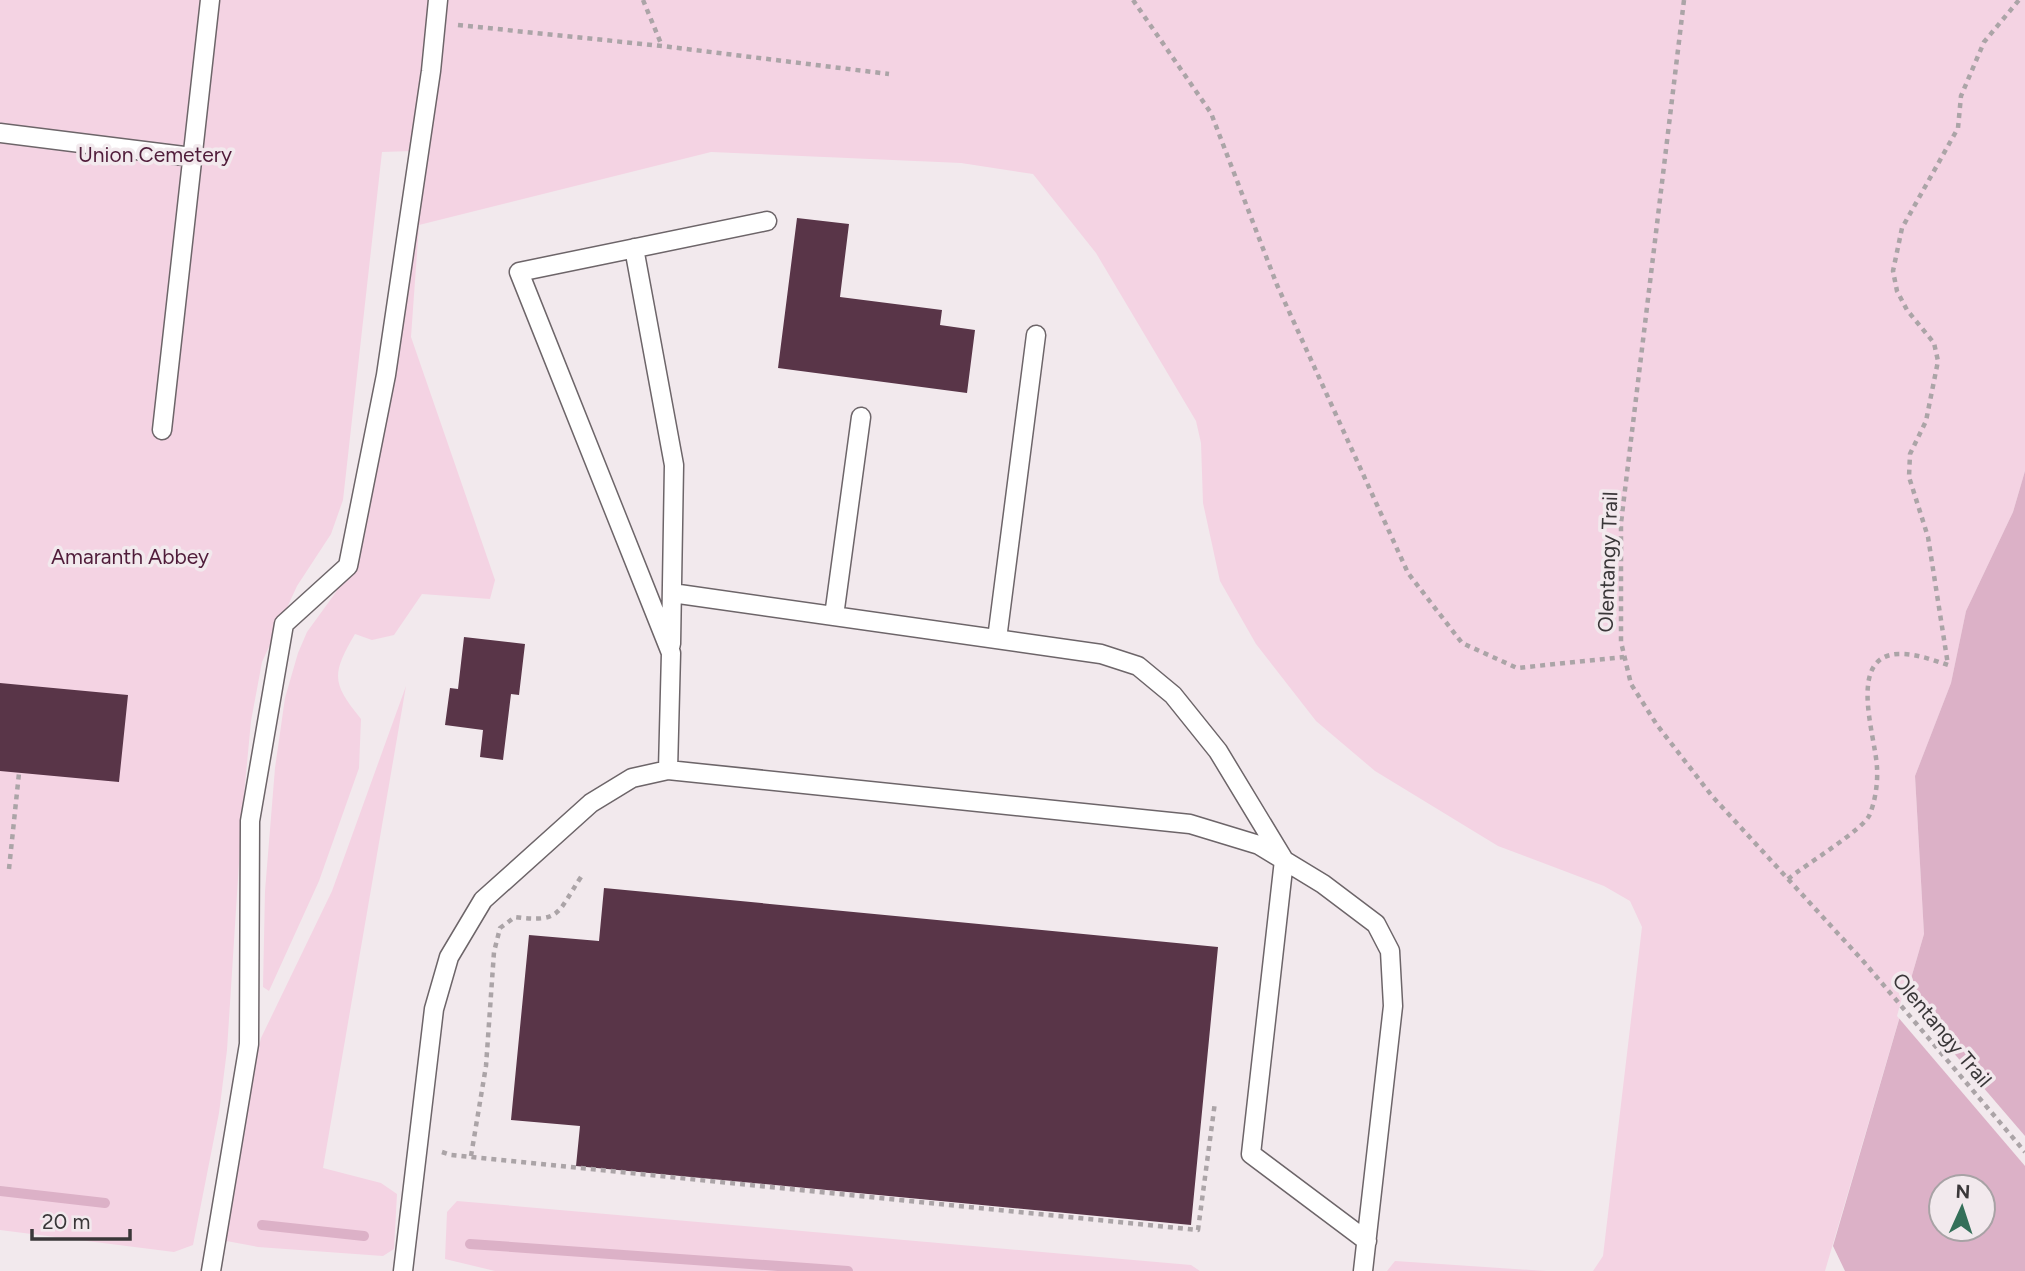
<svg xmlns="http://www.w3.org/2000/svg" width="2025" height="1271" viewBox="0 0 2025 1271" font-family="Figtree,sans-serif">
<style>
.green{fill:#f4d3e3}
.water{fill:#dcb1c7;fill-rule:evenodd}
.pier{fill:#f2e9ed}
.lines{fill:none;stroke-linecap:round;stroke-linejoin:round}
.stream{stroke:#dcb1c7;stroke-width:10}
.building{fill:#593548}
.lane-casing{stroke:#6d6569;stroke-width:21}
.path{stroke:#aba4a7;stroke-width:4.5;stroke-dasharray:5 5;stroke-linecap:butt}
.lane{stroke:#fff;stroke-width:18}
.labels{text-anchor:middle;stroke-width:7;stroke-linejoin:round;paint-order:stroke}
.park-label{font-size:21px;fill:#501c3a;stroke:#f2e9ed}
.street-label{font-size:21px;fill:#3a3739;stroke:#f2e9ed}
</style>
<rect width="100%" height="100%" fill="#f2e9ed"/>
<path class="green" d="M0,0H2025V471L2013,512L1966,611L1951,683L1915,776L1924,934L1825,1271H1593L1603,1256L1642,927L1630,901L1604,886L1498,846L1375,771L1316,721L1256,644L1220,581L1203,503L1201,443L1196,421L1096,253L1033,174L961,163L711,152L419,225L411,337L495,580L490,599L422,594L394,635L372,640L355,634C331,675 332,683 361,719L359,768L319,881L269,991L263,987L265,891L275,768L285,698L298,653L307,632L336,592L366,518L374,486L387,340L412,151L382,152L343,500L331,534L297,586L262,662L251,721L242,816L227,1050L219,1113L193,1245L174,1252L0,1230Z
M406,686L323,1168L381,1183L397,1194L394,1249L383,1256L258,1247L221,1240L229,1172L261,1038L332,891Z
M457,1201L1191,1265L1200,1271H495L445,1259L447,1212Z
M1395,1261L1546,1271H1387Z"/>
<path class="water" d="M2025,471V1271H1845L1833,1246L1924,934L1915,776L1951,683L1966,611L2013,512ZM1941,1187H1983V1229H1941Z"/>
<path class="pier" d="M1903,994L2025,1136V1166L1897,1016Z"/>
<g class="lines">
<path class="stream" d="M0,1191L105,1203
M262,1225L364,1236
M470,1244L848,1271"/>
</g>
<path class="building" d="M797,218L849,224L840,297L942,310L940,325L975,330L967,393L778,368Z
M464,637L525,644L519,695L511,694L503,760L480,757L483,730L445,725L450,688L458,689Z
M0,683L128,695L119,782L0,771Z
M604,888L1218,947L1191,1225L576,1166L580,1126L511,1120L529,935L599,941Z"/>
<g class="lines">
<g class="lane-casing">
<path id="lane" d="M0,133L192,157
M634,248L674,465L671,644
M162,430L210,0
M672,593L1101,654L1138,666L1173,695L1218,751L1284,860L1251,1154L1367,1241
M834,616L861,417
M997,639L1036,335
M668,770L671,653L519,272L767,221
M211,1271L249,1044L250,821L284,624L348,566L386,375L431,71L438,0
M403,1271L434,1009L449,957L483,900L591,803L632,778L668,770L1190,824L1259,845L1323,884L1376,924L1390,951L1393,1006L1363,1271"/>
</g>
<path class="path" d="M643,0L662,46
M1133,0L1211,113L1277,285L1408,573L1462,643L1517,668L1624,657
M1684,0L1621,523V642L1631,684L1657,725L1712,796L1864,962L2025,1152
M458,25L662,46L889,74
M9,869L19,773
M1788,879C1805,865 1861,831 1869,816C1875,803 1878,783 1877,768C1876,737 1845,653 1901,654C1917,654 1933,660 1948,665L1928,537L1909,477L1910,454L1926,421L1938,361L1934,343L1907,310L1897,291L1893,271L1902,228L1958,128L1961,96L1984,42L2019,0
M442,1152L451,1155L1198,1230L1215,1102
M471,1156L486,1066L494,952L500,928L515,917C561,923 557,913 581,877"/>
<use href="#lane" class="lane"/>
</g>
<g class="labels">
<g class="park-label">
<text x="155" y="162">Union Cemetery</text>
<text x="130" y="564">Amaranth Abbey</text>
</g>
<g class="street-label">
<text transform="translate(1608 562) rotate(-88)" y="7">Olentangy Trail</text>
<text transform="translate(1942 1030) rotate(50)" y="7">Olentangy Trail</text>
</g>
</g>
<g transform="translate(1962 1208) rotate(3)"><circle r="33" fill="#f2e9ed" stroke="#a8a2a5" stroke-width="2"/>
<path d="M0-5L12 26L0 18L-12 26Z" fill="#346f59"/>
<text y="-10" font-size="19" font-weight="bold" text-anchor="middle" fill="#3a3739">N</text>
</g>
<path d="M32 1229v10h98v-10" fill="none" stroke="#3a3739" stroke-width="3.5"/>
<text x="42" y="1229" font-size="21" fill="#3a3739" stroke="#f2e9ed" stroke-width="5" paint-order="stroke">20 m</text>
</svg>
